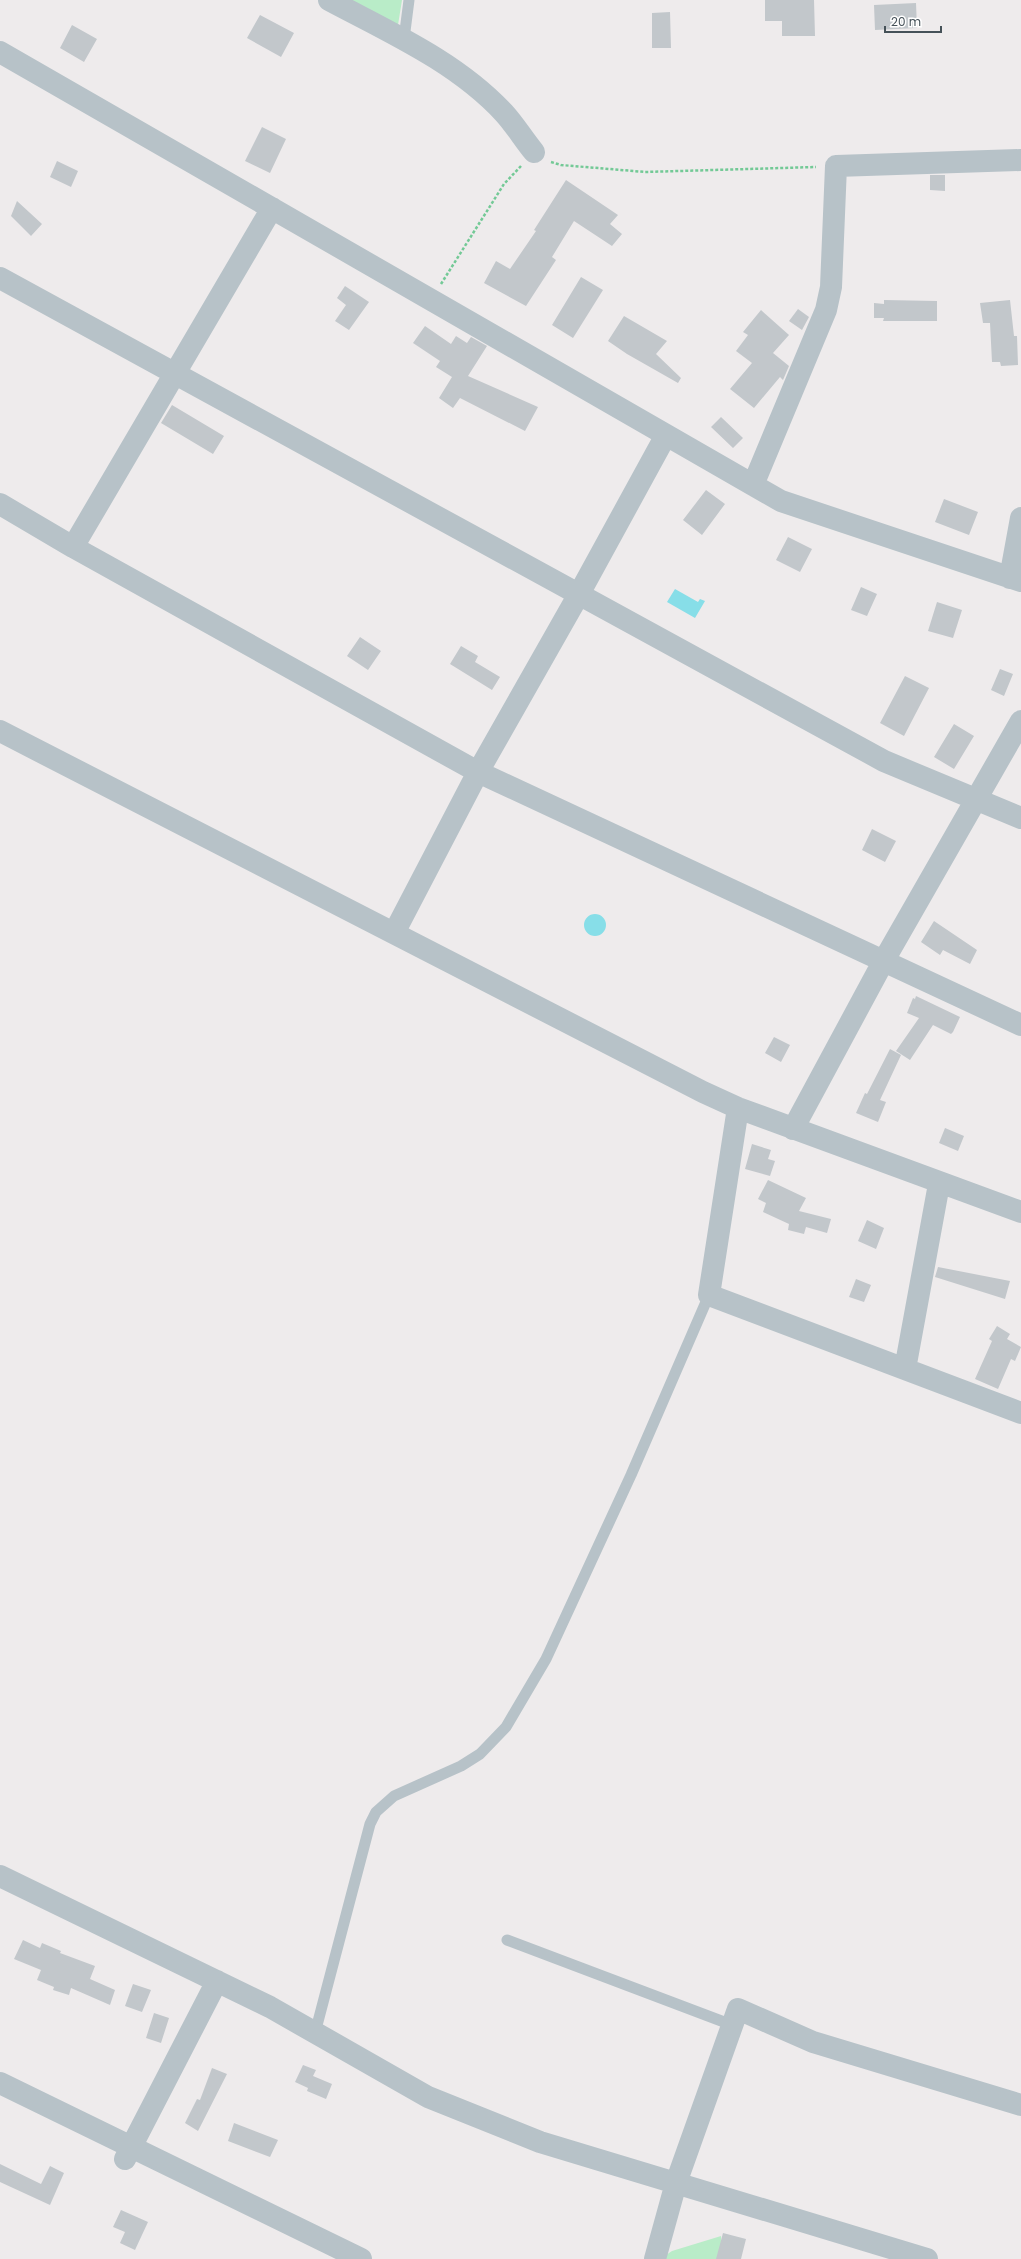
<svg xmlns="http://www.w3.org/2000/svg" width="1021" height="2259" viewBox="0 0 1021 2259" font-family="Poppins,sans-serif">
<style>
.green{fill:#b9ecc8}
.water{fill:#87dee8}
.building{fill:#c2c7cb}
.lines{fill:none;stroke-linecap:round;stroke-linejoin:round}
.path{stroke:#73c996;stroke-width:2.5;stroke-dasharray:3 2;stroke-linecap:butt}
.lane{stroke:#b7c2c8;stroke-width:11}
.street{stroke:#b7c2c8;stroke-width:22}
</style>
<rect width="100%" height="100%" fill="#eeebec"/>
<path class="green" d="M343,0H402L398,25Z
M721,2236L722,2259H660L672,2251Z"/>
<path class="water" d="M675,589L698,602L700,599L705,601L695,618L667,602Z
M584 925a11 11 0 1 1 22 0a11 11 0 1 1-22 0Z"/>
<path class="building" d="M765,0H814L815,36H782V21H765Z
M916,3L917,28L875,30L874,5Z
M670,12L671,48H652V13Z
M260,15L294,33L281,57L247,38Z
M72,25L97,39L84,62L60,48Z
M262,127L286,139L270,173L245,161Z
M57,161L78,171L71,187L50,177Z
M930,175H945V191L930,190Z
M566,180L618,215L610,224L622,234L612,246L574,221L552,257L556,260L526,306L484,283L496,261L510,269L536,231L534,230Z
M17,201L42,224L31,236L11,216Z
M581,277L603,290L573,338L552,325Z
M345,286L369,302L349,330L335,321L346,305L337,298Z
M884,300L937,301V321H883L884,318H874V303L884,304Z
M1010,300L1014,336H1017L1018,365L1001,366L1000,362H992L990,323H983L980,303Z
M798,309L809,317L802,330L789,321Z
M761,310L789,335L773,353L789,366L783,380L780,377L754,408L730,389L752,363L736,351L748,335L743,332Z
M624,316L667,341L656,354L681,378L678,383L627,354L608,341Z
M425,326L451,344L456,336L467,343L471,337L487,346L468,376L538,407L525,431L460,398L453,408L439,398L452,377L436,367L440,361L413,343Z
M172,405L224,436L213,454L161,423Z
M721,417L743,438L733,448L711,427Z
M706,490L725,504L702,535L683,520Z
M944,499L978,512L969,535L935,522Z
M788,537L812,549L800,572L776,560Z
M861,587L877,594L867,616L851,610Z
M937,602L962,610L953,638L928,631Z
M360,637L381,651L368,670L347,656Z
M461,646L478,656L475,662L500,677L492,690L450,664Z
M1000,669L1013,674L1004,696L991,690Z
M905,676L929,688L904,736L880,723Z
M954,724L974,736L954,769L934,757Z
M872,829L896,841L885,862L862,850Z
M934,921L977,950L970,964L943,950L940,955L921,942Z
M916,996L960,1017L953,1032L951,1034L933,1025L910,1060L896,1051L919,1018L907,1013L913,998L915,999Z
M774,1037L790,1045L781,1062L765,1053Z
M890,1049L901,1055L880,1100L886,1102L878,1122L856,1113L865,1093L867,1094Z
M945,1128L964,1136L958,1151L939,1143Z
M752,1144L771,1150L768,1159L775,1161L770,1176L745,1169Z
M768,1180L806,1198L799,1211L831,1219L827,1233L806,1227L804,1234L788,1230L789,1224L763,1212L766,1203L758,1199Z
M867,1220L884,1228L876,1249L858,1241Z
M938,1267L1010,1281L1005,1299L935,1277Z
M856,1279L871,1285L864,1302L849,1297Z
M997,1326L1010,1334L1007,1339L1021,1347L1015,1361L1011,1359L998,1389L975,1379L992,1341L989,1339Z
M23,1940L40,1948L42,1943L61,1951L60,1953L95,1966L90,1979L115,1990L110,2005L71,1988L69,1995L53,1990L54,1987L37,1980L41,1970L14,1959Z
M133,1984L151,1990L142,2012L125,2006Z
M154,2013L169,2018L161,2043L146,2038Z
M303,2065L316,2070L313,2076L332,2084L326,2099L307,2091L308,2088L295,2082Z
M212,2068L227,2074L198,2131L185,2123L197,2099L200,2100Z
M234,2123L278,2140L270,2157L228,2141Z
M0,2164L41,2184L50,2166L64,2173L50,2205L0,2182Z
M121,2210L148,2222L135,2250L120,2243L125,2232L113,2227Z
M723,2233L746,2239L741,2259H716Z"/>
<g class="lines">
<path class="path" d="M551,162L561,165L645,172L816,167
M441,284L504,184L521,166"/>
<path class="lane" d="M404,39L409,0
M507,1940L732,2025
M315,2033L370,1824L376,1812L394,1796L461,1766L480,1754L506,1727L546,1659L631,1475L709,1295"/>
<path class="street" d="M329,0C389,32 457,62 504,113C515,125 524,140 534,152
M0,52L781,501L1021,581
M0,278L884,761L1021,818
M753,485L826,310L831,287L836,166L1021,160
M0,504L73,547L478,772L1021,1025
M73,547L272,208
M1010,578L1021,518
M0,731L703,1092L738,1108L1021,1212
M394,933L478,772L579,594L666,435
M738,1108L709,1295L1021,1413
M793,1129L883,962L1021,721
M905,1369L939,1184
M0,1876L270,2007L428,2097L540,2142L927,2259
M0,2083L361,2259
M125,2159L217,1981
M655,2259L676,2183L738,2009L813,2042L1021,2105"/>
</g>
<path d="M885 26v6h56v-6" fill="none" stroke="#455158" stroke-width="2"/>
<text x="891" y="26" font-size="12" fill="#455158" stroke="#ffffff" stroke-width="3" paint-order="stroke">20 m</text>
</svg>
